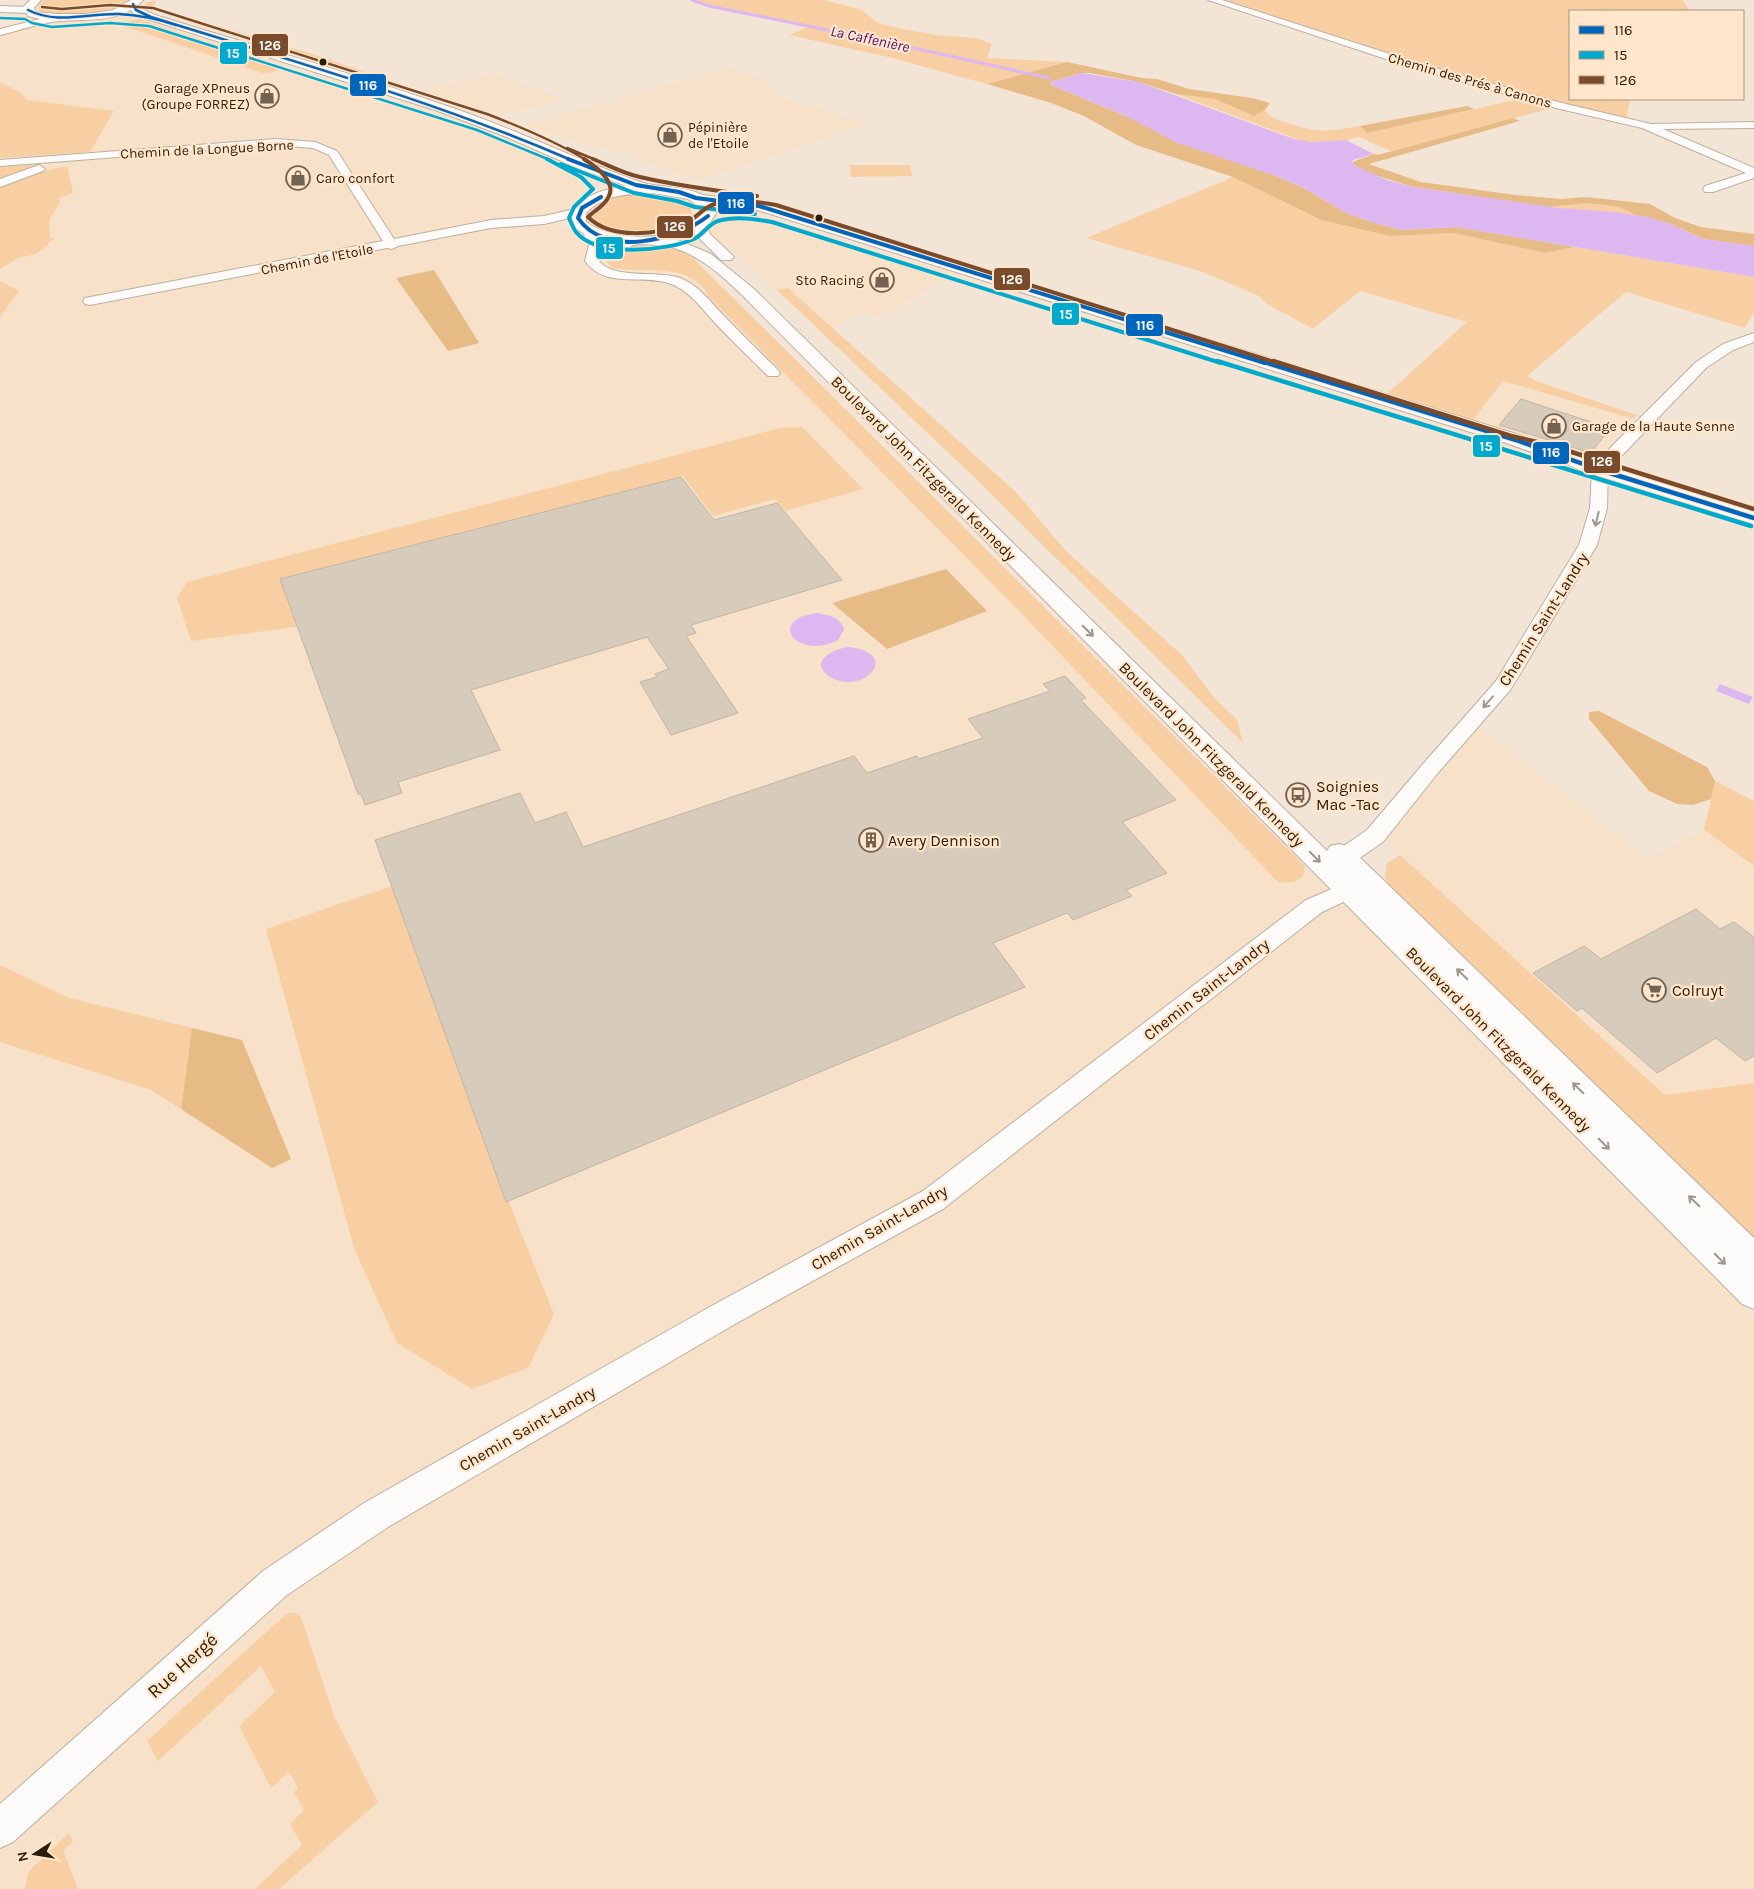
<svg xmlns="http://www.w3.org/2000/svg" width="1754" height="1889" viewBox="0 0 1754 1889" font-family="Karla,sans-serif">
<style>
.built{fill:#f7e1c9}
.green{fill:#f8cfa2}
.forest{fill:#e7bb86}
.water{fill:#ddb8f0}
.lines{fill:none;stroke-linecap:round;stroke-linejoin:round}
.stream{stroke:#ddb8f0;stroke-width:3}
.building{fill:#d7ccbb;stroke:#bfb5a3}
.minor-casing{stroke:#bdafa0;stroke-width:2}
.tertiary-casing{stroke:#bdafa0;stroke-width:2}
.primary-casing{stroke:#bdafa0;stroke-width:2}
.trunk-casing{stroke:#bdafa0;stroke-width:2}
.minor{fill:#fdfbf9;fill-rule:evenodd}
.tertiary{fill:#fdfbf9;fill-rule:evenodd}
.primary{fill:#fdfbf9;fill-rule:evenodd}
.trunk{fill:#fdfbf9;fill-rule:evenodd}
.bus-1-far2-casing{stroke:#ffe5ca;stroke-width:4.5}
.bus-1-far1-casing{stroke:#ffe5ca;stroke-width:5.5}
.bus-1-casing{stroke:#ffe5ca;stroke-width:7}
.bus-2-far2-casing{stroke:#ffe5ca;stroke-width:4.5}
.bus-2-far1-casing{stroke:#ffe5ca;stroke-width:5.5}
.bus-2-casing{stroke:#ffe5ca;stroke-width:7}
.bus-3-far2-casing{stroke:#ffe5ca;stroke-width:4.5}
.bus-3-far1-casing{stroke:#ffe5ca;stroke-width:5.5}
.bus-3-casing{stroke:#ffe5ca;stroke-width:7}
.bus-1-far2{stroke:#0065bd;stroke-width:2.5}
.bus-1-far1{stroke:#0065bd;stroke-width:4}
.bus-1{stroke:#0065bd;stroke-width:4.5}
.bus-2-far2{stroke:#00a9ce;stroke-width:2.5}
.bus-2-far1{stroke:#00a9ce;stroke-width:4}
.bus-2{stroke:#00a9ce;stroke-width:4.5}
.bus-3-far2{stroke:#7a4b2a;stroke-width:2.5}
.bus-3-far1{stroke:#7a4b2a;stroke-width:4}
.bus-3{stroke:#7a4b2a;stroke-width:4.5}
.oneway{stroke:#9e978d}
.bus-dot{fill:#2b1c0a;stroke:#ffe5ca;stroke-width:2}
.labels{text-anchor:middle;stroke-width:4.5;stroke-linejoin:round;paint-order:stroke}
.far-street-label{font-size:14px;fill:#2b1c0a;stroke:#ffe5ca}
.far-poi-label{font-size:14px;fill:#2b1c0a;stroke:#ffe5ca;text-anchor:start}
.far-water-label{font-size:15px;font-style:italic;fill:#4d1071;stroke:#ffe5ca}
.street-label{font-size:16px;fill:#2b1c0a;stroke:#ffe5ca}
.poi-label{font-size:16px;fill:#2b1c0a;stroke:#ffe5ca;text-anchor:start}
.near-street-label{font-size:19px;fill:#2b1c0a;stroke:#ffe5ca}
.line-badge{stroke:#ffe5ca;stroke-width:2}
.badge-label{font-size:14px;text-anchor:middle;font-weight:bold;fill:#fff}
</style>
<rect width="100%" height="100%" fill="#f3e5d6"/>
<path class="built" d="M120,16L139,19L431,113L532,155L580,181L583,189L553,224L584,236L632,246L617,248L668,272L694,277L705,287L709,297L1020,612L1303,877L1305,866L1754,1317V1889H0V36L41,23Z
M729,68L770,82L772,94L867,124L696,180L638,159L522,125Z
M494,74L564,99L489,118L413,91Z
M750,213L954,274L879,318L861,312L833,328L788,288L777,290L709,231L712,222L729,216Z
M1503,381L1634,419L1596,458L1473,420Z
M1476,725L1648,859L1704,830L1754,866V1083L1665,1095L1383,839Z"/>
<path class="green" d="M45,0H128C113,15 56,21 38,10L39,4Z
M157,0L154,5L160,9L316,55L417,90L413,91L204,27L144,7L145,3Z
M692,0H824L860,9L879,23L898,28L936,35L977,38L992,44L987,58L1067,62L987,84L888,57L789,35L808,27L709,6Z
M1215,0H1683L1690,11H1570V99H1630L1626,122L1419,65Z
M139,19L283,67L273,72L262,73L118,24Z
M0,83L19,91L28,100L114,111L90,152L0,158Z
M1176,94L1215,99L1254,116L1265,110C1270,118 1279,120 1288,123C1317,134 1330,131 1360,126L1367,133L1519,99L1548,109L1391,151L1359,137L1346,140L1319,142L1302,141Z
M42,164L36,167L0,179V167Z
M850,165H910L912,176L851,177Z
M67,166L73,193L59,198L60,203L49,220L50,238H55L36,254L18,258L0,269V188L41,172Z
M1233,177L1321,220L1390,236L1453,233L1546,253L1574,247L1754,277V312L1745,328L1626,292L1527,376L1536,381L1637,415L1634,419L1503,381L1473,420L1388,393L1467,322L1360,291L1313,329L1267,304L1259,296L1200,271L1086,238Z
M646,194C662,194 695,196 692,218C677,239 605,243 591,220L593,210C606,196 628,194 646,194Z
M1588,203L1620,207L1635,215L1548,207Z
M647,245L677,249L693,258L1305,866L1303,877L1293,882L1279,883L1020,612L709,297C693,261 645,274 613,268L604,259C614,245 631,246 647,245Z
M0,281L19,291L0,317Z
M788,288L1017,493L1066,551L1183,656L1214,698L1237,720L1243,743L976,479L777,290Z
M802,427L863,489L785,511L775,499L713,516L683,476L285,578L301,626L191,641L177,598L187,582L780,428Z
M1715,781L1754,801V866L1704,830Z
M1400,855L1665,1095L1754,1083V1240L1389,889L1385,876L1387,863Z
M395,885L507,1197L554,1314L528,1368L472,1389L397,1343L354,1248L266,929Z
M0,965L69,998L192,1028L181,1109L151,1090L0,1042Z
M289,1613H297L301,1617L334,1716L378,1802L279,1889H255L302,1845L290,1824L304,1810L294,1792L298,1788L289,1772L271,1788L239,1726L275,1692L261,1666L158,1761L147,1741L275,1624Z
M69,1833L73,1842L63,1850L78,1889H25L28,1872Z"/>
<path class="forest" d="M1067,62L1142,78L1157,79L1189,89L1252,98L1270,103L1265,110L1254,116L1215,99L1176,94L1139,82L1090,73H1082L1050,82L1051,85L1236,162L1276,176L1302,187L1346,213L1371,222L1401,230L1456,227L1574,247L1546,253L1453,233L1390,236L1321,220L1233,177L1136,145L1084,116L1051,103L987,84Z
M1467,106L1474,109L1367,133L1360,126Z
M1513,118L1520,121L1369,164L1421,182L1516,195L1562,199L1586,197L1650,204L1675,218L1701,227L1754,234V246L1703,239L1671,224L1635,215L1620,207L1588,203L1548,207L1413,187L1372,174L1356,166L1352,162L1374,154L1378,155Z
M434,270L479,343L448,351L396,278Z
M946,569L987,611L887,649L832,603Z
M1599,711L1707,767L1715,781L1711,799L1693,805L1677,804L1649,791L1589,719V712Z
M192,1028L242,1040L291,1159L272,1168L181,1109Z"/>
<path class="water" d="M1082,73L1139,82L1294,139L1312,142L1346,140L1374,154L1353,160L1352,162L1356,166L1387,180L1413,187L1559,208L1615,212L1647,217L1671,224L1703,239L1754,246V277L1456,227L1401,230L1371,222L1346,213L1302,187L1276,176L1175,142L1126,116L1051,85L1050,82Z
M817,613C829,615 840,617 844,629L838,640C798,661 765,620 817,613Z
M849,647C903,654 863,695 832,678C806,663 832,649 849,647Z
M1720,684L1753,697L1749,704L1716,691Z"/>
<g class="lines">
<path class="stream" d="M692,0L709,6L887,42L1049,78"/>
</g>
<path class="building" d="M1521,399L1582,419L1610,428L1591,453L1499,425Z
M681,477L714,520L777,503L842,580L691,625L696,633L686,636L738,713L671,735L640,682L657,677L655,674L669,669L647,637L471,690L500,750L398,782L402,793L365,805L361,794H358L280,579Z
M1065,676L1086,698L1081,700L1176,800L1122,822L1167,873L1126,890L1132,896L1073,920L1067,913L993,943L1025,987L506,1202L375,840L520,793L535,823L566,812L583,847L854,756L867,773L917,756L919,759L983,738L968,719L1050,691L1043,684Z
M1696,909L1720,929L1734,922L1754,937V1056L1745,1061L1716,1038L1657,1073L1582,1008L1577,1011L1533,973L1584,946L1601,959Z"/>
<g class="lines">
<g class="minor-casing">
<path id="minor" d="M1208,0H1222L1421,64L1562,103L1651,124L1754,122V128L1663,129L1754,168V178L1713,192H1705L1703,189L1705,186L1746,173L1642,128L1556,108L1413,68Z
M276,139L315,142L337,151L394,239L491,220L544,216L579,208L585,212L583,215L544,224L491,228L398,246L392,249L387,248L90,305L85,304L83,301L85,298L383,241L329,155L313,148L276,145L0,166V160Z
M39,165L45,169L43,171L0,187V179Z
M589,228L595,232L601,247L627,238H637L638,241L637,244L599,258V261C614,280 657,270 680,278C699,285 712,304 726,318C743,336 761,353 778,370L780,373L778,376H768C751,359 733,342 716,324C703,310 690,291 671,284C642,273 606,290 585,261L589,245L583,232Z
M1754,333V342L1733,350L1706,368L1608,470L1607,508L1597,545L1511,689L1437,774L1383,842L1351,864L1343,866L1335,864L1332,858L1335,852L1367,830L1423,764L1496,681L1579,545L1590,508L1592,470L1605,453L1696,362L1723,344Z
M1348,882L1356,884L1359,890L1356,896L1322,912L943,1209L735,1324L388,1527L287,1595L13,1842L0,1848V1804L263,1571L364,1503L715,1304L923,1191L1306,900Z"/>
</g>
<g class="tertiary-casing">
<path id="tertiary" d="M0,6L28,7L33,10L28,13L0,12Z
M696,194L764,203L1523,436L1607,466L1754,512V524L1593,474L1509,444L757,210L691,201L689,198L691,195Z"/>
</g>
<g class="primary-casing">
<path id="primary" d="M133,1L137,2L140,8L155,15C251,45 349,72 444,105C502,124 556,150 613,172C626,176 639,183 653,185C673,188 713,187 716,214L707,226L710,234L731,254L734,257L731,260H721L695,234L678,240L711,254L754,289L1327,851L1330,846L1339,844L1348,846L1754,1238V1309L1742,1304L742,295C723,277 703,258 677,249C646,238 609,253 580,231C578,229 573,227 572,223C571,220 572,215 572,212C584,194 606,189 626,186L573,166L504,136L435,110L147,19L132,12L128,4ZM653,193L688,199L701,208V214C679,244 614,242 586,222V213C604,194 629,194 653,193Z"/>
</g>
<g class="trunk-casing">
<path id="trunk" d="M30,0H41L34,8L36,12L57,14H87L113,10L131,0H143C124,23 87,19 60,21C41,22 19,31 0,35V29L40,19L28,16L23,7Z"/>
</g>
<use href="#minor" class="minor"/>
<use href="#tertiary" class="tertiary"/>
<use href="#primary" class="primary"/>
<use href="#trunk" class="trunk"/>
<g class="bus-1-far2-casing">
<path id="bus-1-far2" d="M133,4L136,10L151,17C292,61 435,101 571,160
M28,10C58,25 88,13 119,14C138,15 158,19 176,25"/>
</g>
<g class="bus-1-far1-casing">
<path id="bus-1-far1" d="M568,159L636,185L679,192L696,198L759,206L1265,363
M601,197L582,208L578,218C605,258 676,241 708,216"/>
</g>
<g class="bus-1-casing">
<path id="bus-1" d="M1261,361L1516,440L1600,470L1754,518"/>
</g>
<g class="bus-2-far2-casing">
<path id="bus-2-far2" d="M0,18L25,19L32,23L52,27L110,23L149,26L477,130L550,160"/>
</g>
<g class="bus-2-far1-casing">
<path id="bus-2-far1" d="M547,159L581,177L593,189L574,207L569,218C571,222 573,228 576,232C597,258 666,251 694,239C703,235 708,224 718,221C735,216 755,219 772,222L1221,363
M561,164L634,193L677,201L695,207L755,214"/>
</g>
<g class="bus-2-casing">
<path id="bus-2" d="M1217,361L1751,526"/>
</g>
<g class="bus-3-far2-casing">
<path id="bus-3-far2" d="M42,7L62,9L110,5L153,8L487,114C521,127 555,141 586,160
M567,148L596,160"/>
</g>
<g class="bus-3-far1-casing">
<path id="bus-3-far1" d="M584,159C595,166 618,182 608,198C604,206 594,211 588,217C611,240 658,235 686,223C697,218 703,207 715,204C735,199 756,201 776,205L1277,363
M593,159C608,165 624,174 640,177C678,186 718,191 757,196"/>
</g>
<g class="bus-3-casing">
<path id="bus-3" d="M1273,361L1511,436L1546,444L1754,509"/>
</g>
<use href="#bus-1-far2" class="bus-1-far2"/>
<use href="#bus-1-far1" class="bus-1-far1"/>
<use href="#bus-1" class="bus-1"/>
<use href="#bus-2-far2" class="bus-2-far2"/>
<use href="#bus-2-far1" class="bus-2-far1"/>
<use href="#bus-2" class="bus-2"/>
<use href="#bus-3-far2" class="bus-3-far2"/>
<use href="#bus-3-far1" class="bus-3-far1"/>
<use href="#bus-3" class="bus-3"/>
</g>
<defs><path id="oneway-shaft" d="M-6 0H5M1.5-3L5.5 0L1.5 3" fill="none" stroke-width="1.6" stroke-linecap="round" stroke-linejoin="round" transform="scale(1.25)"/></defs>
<g class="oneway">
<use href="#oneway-shaft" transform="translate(1597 519) rotate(103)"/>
<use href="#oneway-shaft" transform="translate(1088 631) rotate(45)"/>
<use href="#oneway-shaft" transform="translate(1488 702) rotate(131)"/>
<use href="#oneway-shaft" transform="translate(1315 857) rotate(45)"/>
<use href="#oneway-shaft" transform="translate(1462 974) rotate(-136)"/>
<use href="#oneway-shaft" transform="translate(1578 1088) rotate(-136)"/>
<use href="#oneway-shaft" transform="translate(1604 1144) rotate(45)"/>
<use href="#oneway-shaft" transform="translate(1694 1201) rotate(-136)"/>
<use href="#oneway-shaft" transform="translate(1720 1259) rotate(45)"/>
</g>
<defs>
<g id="shop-ring" transform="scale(1.25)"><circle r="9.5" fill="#ffe5ca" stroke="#716251" stroke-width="1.5"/><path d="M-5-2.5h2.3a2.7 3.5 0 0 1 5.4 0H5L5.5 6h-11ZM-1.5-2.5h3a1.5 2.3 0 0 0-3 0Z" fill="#716251"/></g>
<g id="bus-ring" transform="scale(1.25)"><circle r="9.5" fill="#ffe5ca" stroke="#716251" stroke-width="1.5"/><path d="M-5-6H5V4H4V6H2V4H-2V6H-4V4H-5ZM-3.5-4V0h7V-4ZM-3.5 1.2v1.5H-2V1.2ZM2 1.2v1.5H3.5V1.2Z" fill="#716251"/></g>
<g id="building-ring" transform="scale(1.25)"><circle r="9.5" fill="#ffe5ca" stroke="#716251" stroke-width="1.5"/><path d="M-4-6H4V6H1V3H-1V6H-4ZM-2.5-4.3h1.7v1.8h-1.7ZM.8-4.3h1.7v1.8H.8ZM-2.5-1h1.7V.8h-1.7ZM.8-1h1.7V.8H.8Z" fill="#716251"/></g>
<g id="supermarket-ring" transform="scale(1.25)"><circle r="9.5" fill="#ffe5ca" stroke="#716251" stroke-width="1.5"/><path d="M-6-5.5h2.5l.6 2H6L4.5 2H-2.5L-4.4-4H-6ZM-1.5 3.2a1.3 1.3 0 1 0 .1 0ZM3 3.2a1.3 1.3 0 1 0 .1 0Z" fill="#716251"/></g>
</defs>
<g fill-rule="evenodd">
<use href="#shop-ring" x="267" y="96"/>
<use href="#shop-ring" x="670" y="135"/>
<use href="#shop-ring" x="298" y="178"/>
<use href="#shop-ring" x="882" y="280"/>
<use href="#shop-ring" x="1554" y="426"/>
<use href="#bus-ring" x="1298" y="795"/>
<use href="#building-ring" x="871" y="840"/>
<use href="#supermarket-ring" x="1654" y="990"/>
</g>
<g class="bus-dot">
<circle cx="323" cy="62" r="4.5"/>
<circle cx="819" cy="218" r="4.5"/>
</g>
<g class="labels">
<g class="far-street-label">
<text transform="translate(1470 80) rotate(16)" y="5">Chemin des Prés à Canons</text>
<text transform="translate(207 149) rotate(-3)" y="5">Chemin de la Longue Borne</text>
<text transform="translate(317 259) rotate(-11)" y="5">Chemin de l'Etoile</text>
</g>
<g class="far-poi-label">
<text x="250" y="93" text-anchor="end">Garage XPneus<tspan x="250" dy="16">(Groupe FORREZ)</tspan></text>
<text x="688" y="132">Pépinière<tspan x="688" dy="16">de l'Etoile</tspan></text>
<text x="316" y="183">Caro confort</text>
<text x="864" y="285" text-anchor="end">Sto Racing</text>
<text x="1572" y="431">Garage de la Haute Senne</text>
</g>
<g class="far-water-label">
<text transform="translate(870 39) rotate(12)" y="5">La Caffenière</text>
</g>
<g class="street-label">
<text transform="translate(924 468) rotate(45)" y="6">Boulevard John Fitzgerald Kennedy</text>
<text transform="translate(1543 619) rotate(-58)" y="6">Chemin Saint-Landry</text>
<text transform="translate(1212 754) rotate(45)" y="6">Boulevard John Fitzgerald Kennedy</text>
<text transform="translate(1206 989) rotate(-38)" y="6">Chemin Saint-Landry</text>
<text transform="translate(1499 1039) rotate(45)" y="6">Boulevard John Fitzgerald Kennedy</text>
<text transform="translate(879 1227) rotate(-30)" y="6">Chemin Saint-Landry</text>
<text transform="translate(527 1428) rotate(-30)" y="6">Chemin Saint-Landry</text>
</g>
<g class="poi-label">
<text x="1316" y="792">Soignies<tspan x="1316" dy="18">Mac -Tac</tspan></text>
<text x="888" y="846">Avery Dennison</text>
<text x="1672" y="996">Colruyt</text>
</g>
<g class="near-street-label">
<text transform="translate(182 1665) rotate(-42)" y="7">Rue Hergé</text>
</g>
</g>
<g class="line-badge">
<rect x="251" y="33" width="38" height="24" rx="5" fill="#7a4b2a"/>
<rect x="219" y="41" width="29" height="24" rx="5" fill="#00a9ce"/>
<rect x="349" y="73" width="38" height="24" rx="5" fill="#0065bd"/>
<rect x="717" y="191" width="38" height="24" rx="5" fill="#0065bd"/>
<rect x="656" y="215" width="38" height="24" rx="5" fill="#7a4b2a"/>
<rect x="595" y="236" width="29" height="24" rx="5" fill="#00a9ce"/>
<rect x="993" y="267" width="38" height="24" rx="5" fill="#7a4b2a"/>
<rect x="1051" y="302" width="29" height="24" rx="5" fill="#00a9ce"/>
<rect x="1125" y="313" width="39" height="24" rx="5" fill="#0065bd"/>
<rect x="1472" y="434" width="29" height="24" rx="5" fill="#00a9ce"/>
<rect x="1532" y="441" width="38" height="24" rx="5" fill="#0065bd"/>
<rect x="1583" y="450" width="38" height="24" rx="5" fill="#7a4b2a"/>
</g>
<g class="badge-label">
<text x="270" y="50">126</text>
<text x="233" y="58">15</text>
<text x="368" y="90">116</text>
<text x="736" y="208">116</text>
<text x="675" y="231">126</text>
<text x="609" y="253">15</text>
<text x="1012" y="284">126</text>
<text x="1066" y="319">15</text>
<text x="1145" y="330">116</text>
<text x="1486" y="451">15</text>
<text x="1551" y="457">116</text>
<text x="1602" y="466">126</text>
</g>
<rect x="1569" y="10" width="175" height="90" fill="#ffe5ca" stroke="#aa957d"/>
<rect x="1579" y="26" width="25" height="8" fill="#0065bd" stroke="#aa957d"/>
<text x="1614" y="35" font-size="15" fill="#2b1c0a">116</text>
<rect x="1579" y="51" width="25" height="8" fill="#00a9ce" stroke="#aa957d"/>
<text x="1614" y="60" font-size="15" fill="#2b1c0a">15</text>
<rect x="1579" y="76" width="25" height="8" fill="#7a4b2a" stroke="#aa957d"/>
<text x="1614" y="85" font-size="15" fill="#2b1c0a">126</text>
<g transform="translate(35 1854) rotate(258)" stroke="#ffe5ca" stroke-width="4" paint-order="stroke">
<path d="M0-4L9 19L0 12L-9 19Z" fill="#2b1c0a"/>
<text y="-8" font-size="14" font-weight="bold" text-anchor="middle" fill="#2b1c0a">N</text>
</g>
</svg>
